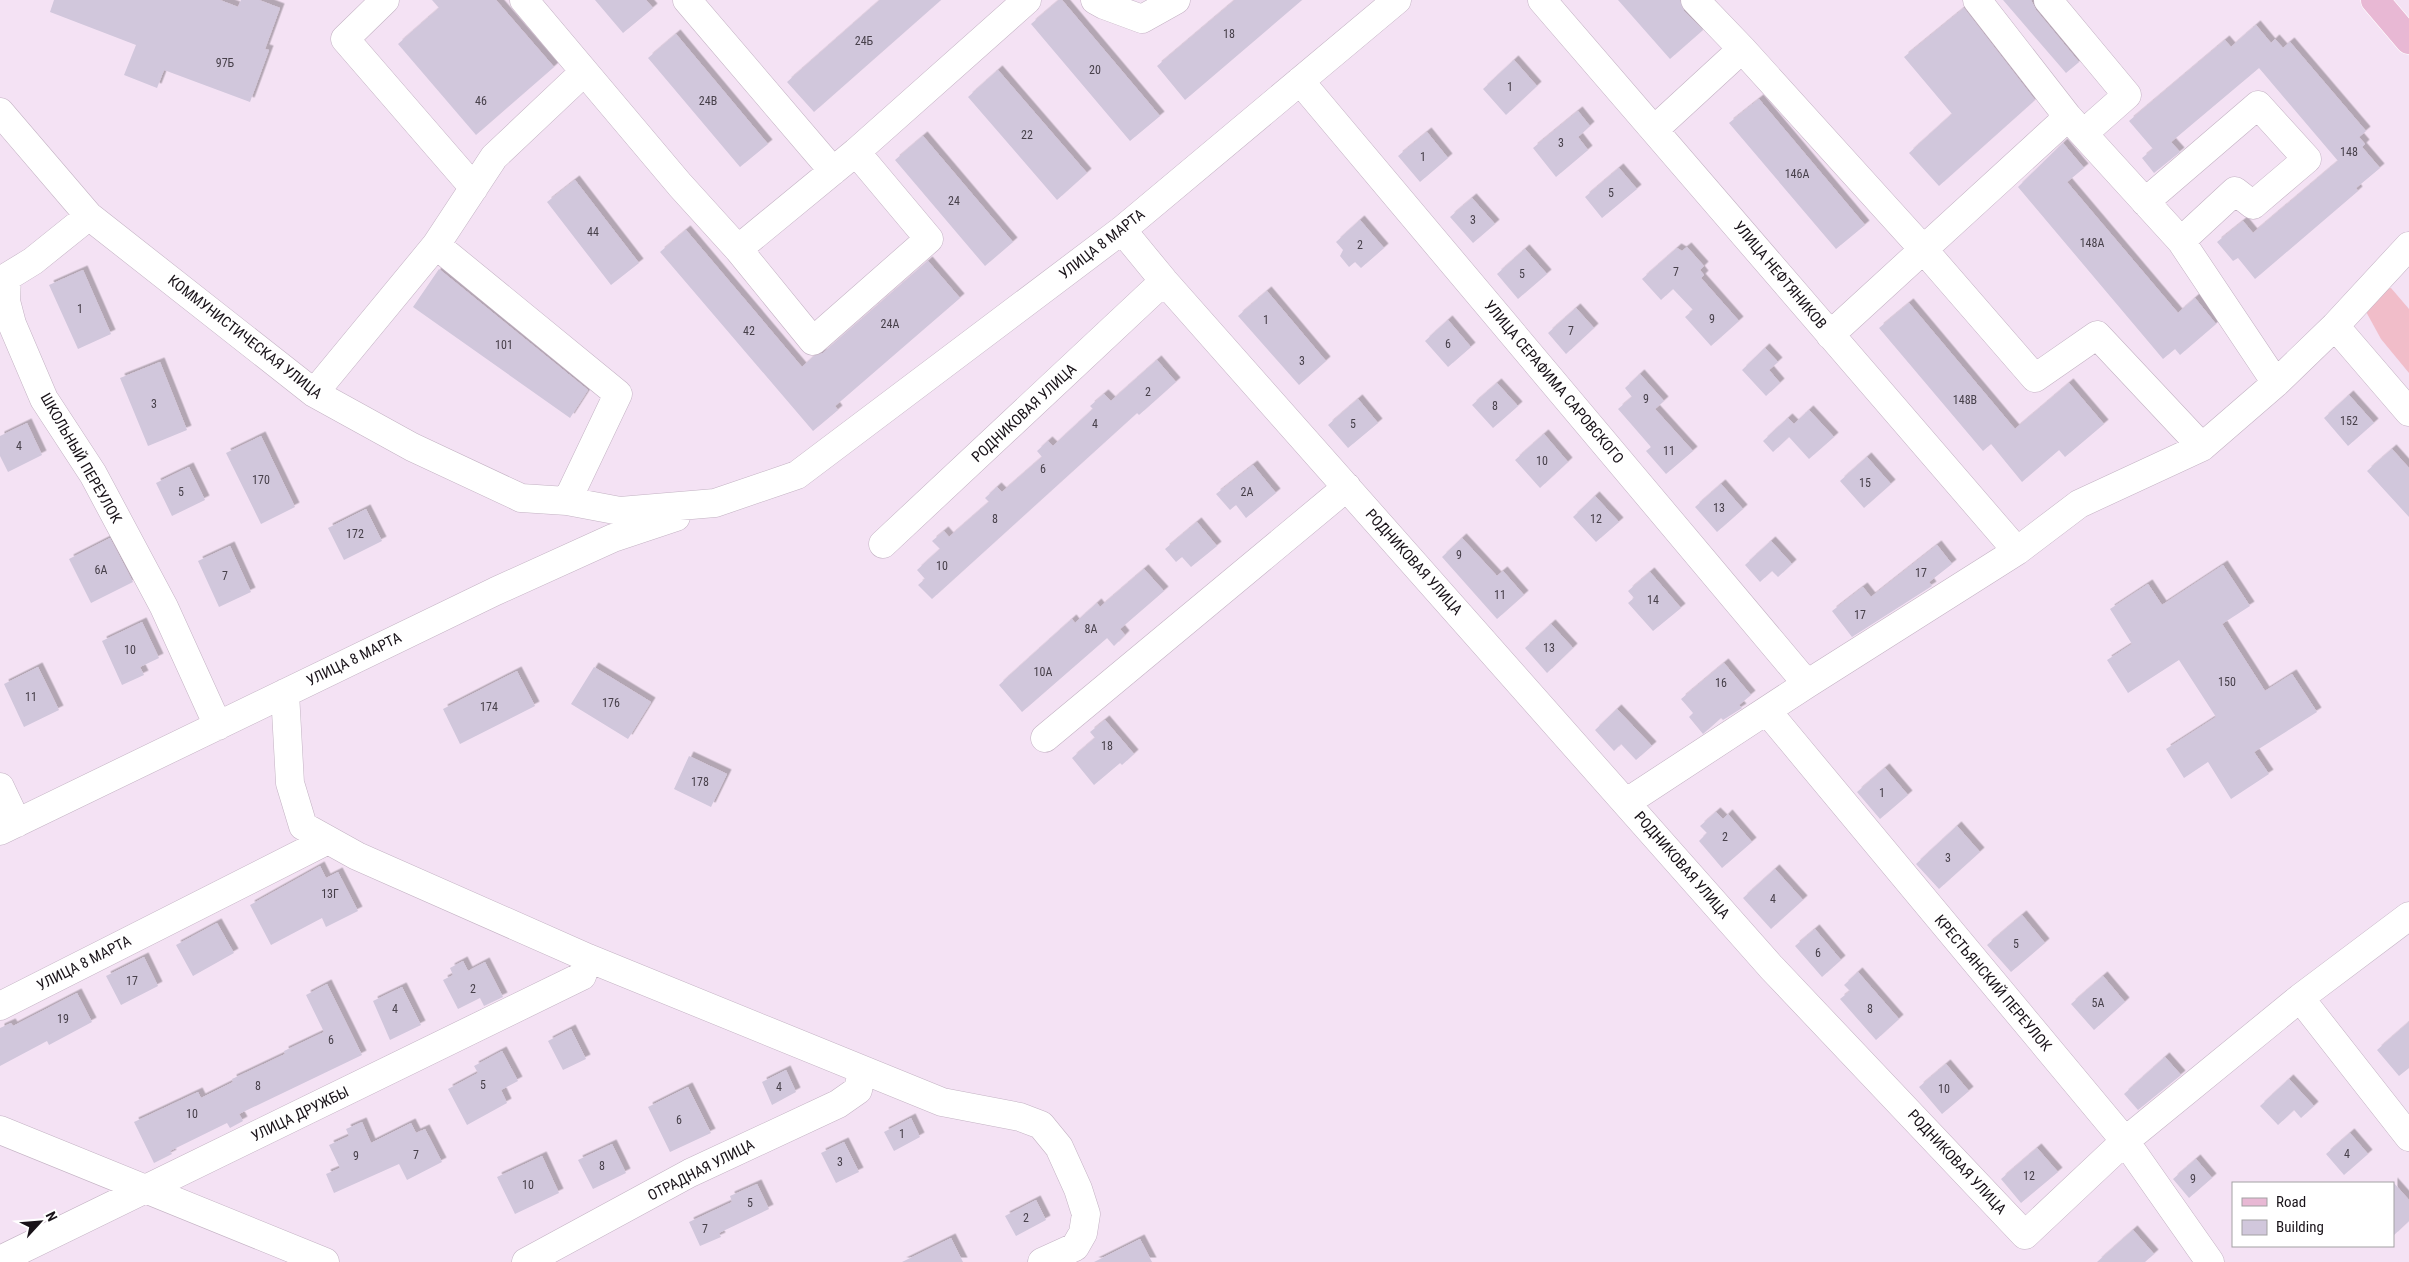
<svg xmlns="http://www.w3.org/2000/svg" width="2409" height="1262" viewBox="0 0 2409 1262" font-family="'Roboto Condensed',sans-serif">
<style>
.green{fill:#f1bdc9}
.building{fill:#d1c7dc;filter:url(#shadow)}
.lines{fill:none;stroke-linecap:round;stroke-linejoin:round}
.minor-casing{stroke:#c3b2c3;stroke-width:29}
.major-casing{stroke:#fff;stroke-width:29}
.minor{stroke:#fff;stroke-width:28}
.major{stroke:#e8b8d4;stroke-width:28}
.labels{text-anchor:middle;stroke-width:4.5;stroke-linejoin:round;paint-order:stroke}
.number-label{font-size:12px;fill:#47404a}
.street-label{font-size:15px;fill:#191319;stroke:#fff}
</style>
<defs>
<filter id="shadow"><feDropShadow dx="4.5" dy="-4.5" stdDeviation="0" flood-color="#0004"/></filter>
</defs>
<rect width="100%" height="100%" fill="#f4e2f4"/>
<path class="green" d="M2391,288L2409,309V373L2381,339L2364,308L2375,290Z"/>
<path class="building" d="M54,0H220L238,7L241,0H259L280,8L265,49L269,50L250,102L164,70L157,88L124,75L136,45L50,12Z
M432,0H496L554,67L476,135L398,44L439,8Z
M595,0H646L653,8L623,33Z
M880,0H941L814,112L787,82Z
M1059,0H1062L1160,116L1130,141L1031,24Z
M1235,0H1302L1185,100L1157,66Z
M1618,0H1680L1684,11L1703,30L1670,59Z
M2003,0H2031L2036,10L2079,62L2066,73Z
M1964,8L2035,100L1939,186L1909,153L1952,114L1904,57Z
M2256,25L2271,43L2275,39L2283,48L2290,42L2366,131L2359,137L2365,144L2362,147L2380,168L2356,188L2358,191L2255,279L2238,258L2233,261L2217,242L2243,221L2253,233L2338,161L2259,68L2171,142L2180,152L2154,173L2142,158L2153,149L2129,121L2225,40L2231,47Z
M676,34L768,144L740,167L648,58Z
M1514,60L1537,86L1506,115L1483,89Z
M998,70L1087,173L1057,200L968,97Z
M1759,99L1865,225L1836,249L1729,123Z
M1578,111L1590,126L1578,137L1588,150L1556,177L1533,148Z
M1427,132L1448,158L1420,182L1398,156Z
M923,136L1013,242L985,266L895,160Z
M2063,143L2084,168L2067,182L2178,313L2195,298L2216,324L2180,355L2175,349L2163,359L2018,187Z
M1619,168L1637,189L1602,218L1585,197Z
M575,180L639,263L611,285L547,202Z
M1472,198L1495,224L1473,243L1450,217Z
M1360,220L1384,248L1361,268L1355,262L1349,267L1340,256L1343,250L1336,242Z
M686,230L802,367L814,356L823,353L928,261L960,298L835,406L838,410L813,431L660,252Z
M1687,247L1704,266L1700,270L1704,275L1701,278L1739,321L1711,346L1685,317L1693,310L1673,289L1661,300L1642,279L1677,248L1682,251Z
M1525,249L1547,274L1518,299L1497,274Z
M439,269L588,390L570,418L413,307Z
M83,270L111,334L78,349L49,285Z
M1267,291L1326,361L1299,385L1238,316Z
M1909,303L2015,429L2069,383L2104,424L2065,457L2059,450L2022,482L1991,444L1983,451L1879,328Z
M1576,308L1594,328L1566,354L1548,333Z
M1448,320L1471,347L1448,367L1425,341Z
M1765,348L1778,362L1769,370L1780,383L1766,396L1742,370Z
M1157,360L1176,382L1139,415L1137,413L932,599L918,585L925,579L917,570L940,549L932,541L944,531L949,537L989,502L985,498L997,487L1002,492L1042,457L1037,451L1048,441L1053,446L1093,409L1090,406L1104,394L1111,401Z
M160,362L187,430L148,446L120,378Z
M1640,374L1664,401L1655,409L1693,451L1666,474L1646,451L1651,447L1618,409L1632,397L1625,388Z
M1497,383L1518,406L1493,428L1472,405Z
M2349,395L2374,423L2348,446L2324,418Z
M1358,399L1378,423L1348,448L1328,425Z
M1809,410L1834,437L1809,459L1789,437L1773,452L1763,441L1788,418L1794,424Z
M27,423L42,455L8,472L0,456V436Z
M1544,434L1568,462L1540,488L1515,460Z
M261,436L295,507L261,524L226,453Z
M2392,449L2409,468V517L2367,471Z
M1867,457L1891,484L1864,508L1840,481Z
M1253,465L1276,493L1246,518L1236,505L1230,510L1216,494Z
M189,467L205,500L172,516L156,483Z
M1721,484L1743,509L1717,532L1695,507Z
M1595,496L1619,522L1596,542L1573,517Z
M366,509L382,541L344,560L328,528Z
M1197,522L1217,546L1191,567L1182,557L1176,562L1165,549Z
M110,538L133,582L91,603L69,559Z
M1462,538L1497,576L1503,571L1524,595L1497,619L1442,557Z
M1771,541L1792,564L1778,577L1772,571L1760,582L1745,565Z
M1937,545L1952,564L1929,582L1932,586L1852,637L1832,611L1863,587L1871,597Z
M230,546L251,592L219,607L198,561Z
M2223,565L2250,606L2222,624L2265,691L2292,674L2317,712L2254,752L2269,774L2231,799L2208,762L2184,778L2166,749L2216,717L2179,660L2128,693L2107,660L2132,644L2110,609L2148,584L2162,605Z
M1144,569L1164,591L1120,629L1125,635L1114,646L1107,638L1022,712L999,685L1072,619L1075,623L1097,603L1100,607Z
M1650,572L1681,608L1653,631L1628,603L1634,598L1628,591Z
M142,622L159,658L140,667L144,675L122,685L102,641Z
M1551,624L1573,648L1547,673L1525,648Z
M1724,663L1751,695L1739,705L1742,708L1723,720L1721,718L1703,734L1689,717L1693,713L1681,699Z
M38,667L59,710L24,727L4,684Z
M594,667L651,702L628,739L571,704Z
M517,671L535,706L460,744L443,709Z
M1617,709L1652,746L1636,760L1621,744L1614,751L1595,730Z
M1105,720L1134,754L1122,765L1120,763L1094,785L1072,758L1095,738L1090,732Z
M689,756L727,774L711,807L674,789Z
M1885,768L1908,795L1880,819L1857,792Z
M1716,812L1723,819L1728,814L1752,842L1722,868L1699,841L1707,833L1700,826Z
M1957,826L1980,852L1939,889L1916,864Z
M320,866L326,878L338,872L358,911L326,927L322,918L271,945L250,905Z
M1775,869L1803,900L1771,929L1743,898Z
M2022,915L2045,943L2011,972L1987,945Z
M217,923L234,953L193,976L176,945Z
M1815,929L1841,960L1822,977L1795,946Z
M144,957L158,986L121,1005L106,976Z
M463,961L468,971L485,962L503,997L484,1006L480,998L458,1009L443,980L453,975L450,968Z
M1858,972L1899,1019L1876,1040L1840,999L1850,991L1844,985Z
M2103,976L2125,1002L2094,1030L2071,1004Z
M327,984L362,1055L239,1114L243,1121L230,1128L227,1123L170,1151L172,1154L154,1163L134,1122L198,1092L201,1098L233,1082L232,1079L285,1054L284,1051L324,1032L306,995Z
M402,987L421,1025L390,1040L373,1001Z
M77,993L92,1022L49,1045L47,1041L0,1066V1028L11,1023L13,1026Z
M2409,1022V1068L2399,1076L2377,1050Z
M571,1029L586,1059L563,1070L548,1041Z
M502,1051L518,1081L501,1090L507,1103L467,1125L448,1089L478,1073L474,1066Z
M2165,1057L2181,1075L2138,1110L2124,1094Z
M1946,1064L1969,1091L1942,1114L1919,1087Z
M786,1070L796,1092L772,1105L762,1082Z
M2289,1079L2314,1106L2301,1118L2294,1110L2278,1125L2260,1106Z
M688,1087L711,1133L670,1152L648,1107Z
M911,1118L920,1137L894,1151L884,1132Z
M362,1122L371,1143L411,1123L416,1133L425,1129L442,1162L407,1180L399,1164L334,1193L326,1174L340,1168L329,1145L349,1136L346,1129Z
M2350,1133L2368,1154L2344,1175L2326,1154Z
M844,1142L859,1172L836,1183L821,1153Z
M612,1144L626,1173L593,1189L578,1160Z
M2037,1148L2058,1172L2021,1203L2001,1179Z
M542,1156L559,1193L515,1214L497,1177Z
M2196,1159L2212,1178L2189,1198L2173,1179Z
M2393,1182L2409,1200V1221L2393,1236Z
M757,1184L769,1209L719,1233L721,1237L700,1246L689,1222L732,1202L730,1196Z
M1036,1200L1046,1220L1016,1236L1005,1216Z
M2133,1230L2154,1254L2145,1262H2097Z
M951,1238L963,1262H902Z
M1140,1239L1152,1262H1094Z"/>
<g class="lines">
<g class="minor-casing">
<path id="minor" d="M385,0L345,39L474,188
M524,0L680,185L738,249L813,341L929,239L856,152
M687,0L833,171
M1095,0L1104,5L1142,19L1176,0
M1542,0L2017,551
M1977,0L2068,117L2181,241L2276,383
M2048,0L2127,95L2084,133
M1742,49L1923,249L2035,378L2097,335L2202,447
M1300,81L1807,684
M0,112L89,216L314,393L412,447L521,498L567,501L620,511L715,503L797,475L1122,230L1397,0
M1655,129L1742,49L1695,0
M2145,202L2258,105L2307,159L2253,205L2235,191L2181,241
M89,216L33,261L7,277L6,301L12,324L44,399L93,474L164,607L218,726
M1122,230L1164,281L1771,967L2025,1235L2125,1141L2300,998L2409,916
M436,245L494,157L584,72
M738,249L856,152L1027,0
M2335,326L2409,412
M1830,335L2068,117
M314,393L436,245L618,394L567,501
M883,544L1164,281
M285,693L290,783L303,826L357,856L588,958L942,1102L1020,1117L1041,1125L1059,1147L1078,1189L1086,1214L1083,1233L1075,1247L1042,1262
M1767,711L2125,1141L2210,1262
M1045,738L1347,487
M0,787L17,823
M1627,802L1807,684L2017,551L2079,504L2202,447L2276,383L2335,326L2409,246
M0,831L496,591L613,538L676,517
M2300,998L2409,1137
M0,1006L328,840
M0,1130L325,1262
M0,1260L582,976L588,958
M526,1262L690,1173L838,1104L858,1090L862,1070"/>
</g>
<g class="major-casing">
<path id="major" d="M2375,0L2409,40"/>
</g>
<use href="#minor" class="minor"/>
<use href="#major" class="major"/>
</g>
<g class="labels">
<g class="number-label">
<text x="1229" y="38">18</text>
<text x="864" y="45">24Б</text>
<text x="225" y="67">97Б</text>
<text x="1095" y="74">20</text>
<text x="1510" y="91">1</text>
<text x="481" y="105">46</text>
<text x="708" y="105">24В</text>
<text x="1027" y="139">22</text>
<text x="1561" y="147">3</text>
<text x="2349" y="156">148</text>
<text x="1423" y="161">1</text>
<text x="1797" y="178">146А</text>
<text x="1611" y="197">5</text>
<text x="954" y="205">24</text>
<text x="1473" y="224">3</text>
<text x="593" y="236">44</text>
<text x="2092" y="247">148А</text>
<text x="1360" y="249">2</text>
<text x="1676" y="276">7</text>
<text x="1522" y="278">5</text>
<text x="80" y="313">1</text>
<text x="1712" y="323">9</text>
<text x="1266" y="324">1</text>
<text x="890" y="328">24А</text>
<text x="749" y="335">42</text>
<text x="1571" y="335">7</text>
<text x="1448" y="348">6</text>
<text x="504" y="349">101</text>
<text x="1302" y="365">3</text>
<text x="1148" y="396">2</text>
<text x="1646" y="403">9</text>
<text x="1965" y="404">148В</text>
<text x="154" y="408">3</text>
<text x="1495" y="410">8</text>
<text x="2349" y="425">152</text>
<text x="1095" y="428">4</text>
<text x="1353" y="428">5</text>
<text x="19" y="450">4</text>
<text x="1669" y="455">11</text>
<text x="1542" y="465">10</text>
<text x="1043" y="473">6</text>
<text x="261" y="484">170</text>
<text x="1865" y="487">15</text>
<text x="181" y="496">5</text>
<text x="1247" y="496">2А</text>
<text x="1719" y="512">13</text>
<text x="995" y="523">8</text>
<text x="1596" y="523">12</text>
<text x="355" y="538">172</text>
<text x="1459" y="559">9</text>
<text x="942" y="570">10</text>
<text x="101" y="574">6А</text>
<text x="1921" y="577">17</text>
<text x="225" y="580">7</text>
<text x="1500" y="599">11</text>
<text x="1653" y="604">14</text>
<text x="1860" y="619">17</text>
<text x="1091" y="633">8А</text>
<text x="1549" y="652">13</text>
<text x="130" y="654">10</text>
<text x="1043" y="676">10А</text>
<text x="2227" y="686">150</text>
<text x="1721" y="687">16</text>
<text x="31" y="701">11</text>
<text x="611" y="707">176</text>
<text x="489" y="711">174</text>
<text x="1107" y="750">18</text>
<text x="700" y="786">178</text>
<text x="1882" y="797">1</text>
<text x="1725" y="841">2</text>
<text x="1948" y="862">3</text>
<text x="330" y="898">13Г</text>
<text x="1773" y="903">4</text>
<text x="2016" y="948">5</text>
<text x="1818" y="957">6</text>
<text x="132" y="985">17</text>
<text x="473" y="993">2</text>
<text x="2098" y="1007">5А</text>
<text x="395" y="1013">4</text>
<text x="1870" y="1013">8</text>
<text x="63" y="1023">19</text>
<text x="331" y="1044">6</text>
<text x="483" y="1089">5</text>
<text x="258" y="1090">8</text>
<text x="779" y="1091">4</text>
<text x="1944" y="1093">10</text>
<text x="192" y="1118">10</text>
<text x="679" y="1124">6</text>
<text x="902" y="1138">1</text>
<text x="2347" y="1158">4</text>
<text x="416" y="1159">7</text>
<text x="356" y="1160">9</text>
<text x="840" y="1166">3</text>
<text x="602" y="1170">8</text>
<text x="2029" y="1180">12</text>
<text x="2193" y="1183">9</text>
<text x="528" y="1189">10</text>
<text x="750" y="1207">5</text>
<text x="1026" y="1222">2</text>
<text x="705" y="1233">7</text>
</g>
<g class="street-label">
<text transform="translate(1102 244) rotate(-38)" y="5">УЛИЦА 8 МАРТА</text>
<text transform="translate(1780 275) rotate(50)" y="5">УЛИЦА НЕФТЯНИКОВ</text>
<text transform="translate(245 337) rotate(38)" y="5">КОММУНИСТИЧЕСКАЯ УЛИЦА</text>
<text transform="translate(1554 382) rotate(50)" y="5">УЛИЦА СЕРАФИМА САРОВСКОГО</text>
<text transform="translate(1024 413) rotate(-43)" y="5">РОДНИКОВАЯ УЛИЦА</text>
<text transform="translate(81 458) rotate(60)" y="5">ШКОЛЬНЫЙ ПЕРЕУЛОК</text>
<text transform="translate(1414 562) rotate(48)" y="5">РОДНИКОВАЯ УЛИЦА</text>
<text transform="translate(354 659) rotate(-26)" y="5">УЛИЦА 8 МАРТА</text>
<text transform="translate(1682 865) rotate(49)" y="5">РОДНИКОВАЯ УЛИЦА</text>
<text transform="translate(84 963) rotate(-27)" y="5">УЛИЦА 8 МАРТА</text>
<text transform="translate(1993 983) rotate(50)" y="5">КРЕСТЬЯНСКИЙ ПЕРЕУЛОК</text>
<text transform="translate(300 1114) rotate(-26)" y="5">УЛИЦА ДРУЖБЫ</text>
<text transform="translate(1957 1162) rotate(47)" y="5">РОДНИКОВАЯ УЛИЦА</text>
<text transform="translate(701 1170) rotate(-27)" y="5">ОТРАДНАЯ УЛИЦА</text>
</g>
</g>
<rect x="2232" y="1182" width="162" height="65" fill="#ffffff" stroke="#a3a1a3"/>
<rect x="2242" y="1198" width="25" height="8" fill="#e8b8d4" stroke="#a3a1a3"/>
<text x="2276" y="1207" font-size="15" fill="#191319">Road</text>
<rect x="2242" y="1220" width="25" height="15" fill="#d1c7dc" stroke="#a3a1a3"/>
<text x="2276" y="1232" font-size="15" fill="#191319">Building</text>
<g transform="translate(40 1222) rotate(64)" stroke="#ffffff" stroke-width="4" paint-order="stroke">
<path d="M0-4L9 19L0 12L-9 19Z" fill="#191319"/>
<text y="-8" font-size="14" font-weight="bold" text-anchor="middle" fill="#191319">N</text>
</g>
</svg>
